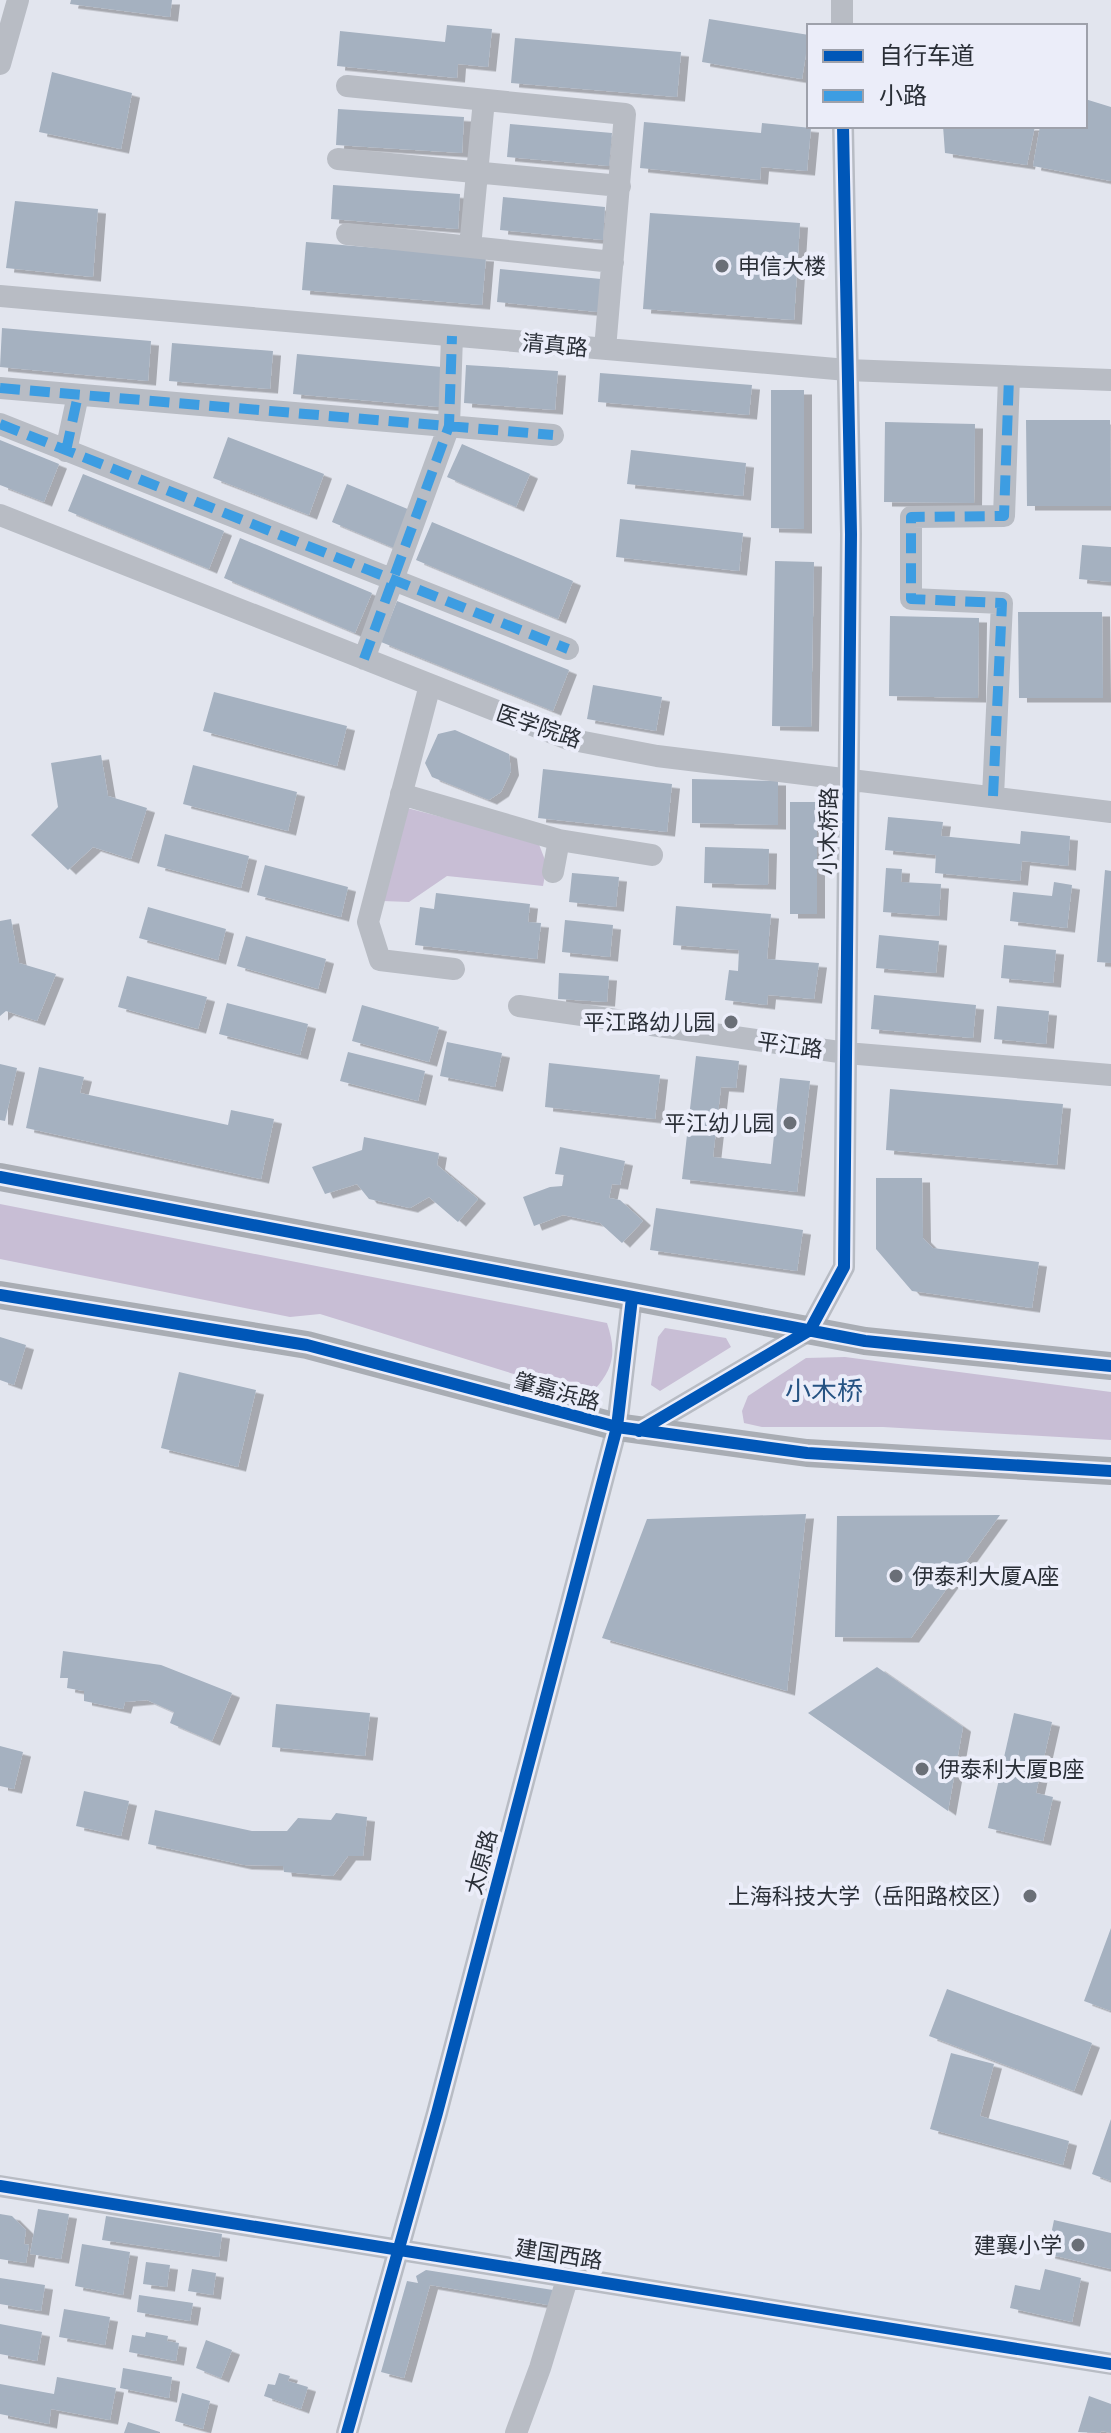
<svg xmlns="http://www.w3.org/2000/svg" width="1111" height="2433" viewBox="0 0 1111 2433" font-family="Lato,'Noto Sans SC',sans-serif">
<style>
.green{fill:#c8bed5}
.building{fill:#a5b1c0;filter:url(#shadow)}
.lines{fill:none;stroke-linecap:round;stroke-linejoin:round}
.minor{stroke:#b8bcc4;stroke-width:22}
.major{stroke:#a9adb4;stroke-width:28}
.quiet{stroke:#3d9de2;stroke-width:10;stroke-dasharray:20 10;stroke-linecap:butt}
.cycleway-casing{stroke:#ebedf9;stroke-width:17}
.cycleway{stroke:#0057b8;stroke-width:12}
.poi-dot{fill:#6a6f77;stroke:#ebedf9;stroke-width:3}
.labels{text-anchor:middle;stroke-width:8;stroke-linejoin:round;paint-order:stroke}
.poi-label{font-size:22px;fill:#2a2f37;stroke:#ebedf9;text-anchor:end}
.street-label{font-size:22px;fill:#2a2f37;stroke:#ebedf9}
.quarter-label{font-size:26px;fill:#265383;stroke:#ebedf9}
</style>
<defs>
<filter id="shadow"><feDropShadow dx="8" dy="4.5" stdDeviation="0" flood-color="#0004"/></filter>
</defs>
<rect width="100%" height="100%" fill="#e2e5ee"/>
<path class="green" d="M407,808L538,842L547,865L543,886L447,876L409,902L383,901Z
M0,1204L607,1323C616,1350 615,1368 594,1390L546,1384L320,1314L290,1317L0,1259Z
M665,1328L726,1338L731,1347L660,1391L651,1385L658,1337Z
M845,1357L1111,1392V1440L883,1427H762L744,1423L742,1411L748,1396L806,1358Z"/>
<path class="building" d="M71,0H172L170,17L70,4Z
M709,19L809,35L802,79L702,62Z
M447,25L492,29L488,67L458,64L457,78L337,66L340,31L445,42Z
M515,38L681,52L677,97L511,83Z
M52,72L132,93L121,149L39,132Z
M1085,99L1111,107V181L1033,166L1040,126H1085Z
M338,109L464,117L462,153L336,145Z
M644,122L761,133L762,123L811,128L807,171L761,167L760,180L640,168Z
M510,124L612,133L609,166L507,157Z
M943,126H1035L1027,165L945,153Z
M333,185L460,194L458,229L331,219Z
M503,197L605,207L603,240L500,230Z
M15,201L98,209L93,277L6,268Z
M650,213L800,223L794,320L643,309Z
M306,242L486,257L482,305L302,290Z
M500,269L601,279L598,312L497,302Z
M2,328L151,341L148,381L0,367Z
M172,343L273,351L270,389L169,381Z
M297,354L442,367L439,407L293,394Z
M466,365L558,371L555,410L464,403Z
M600,373L752,385L749,415L598,402Z
M771,390H804V529L771,528Z
M1026,420H1110L1111,506H1027Z
M885,422L975,424L974,503L884,502Z
M228,437L324,474L309,515L213,478Z
M0,440L59,464L44,502L0,485Z
M462,444L530,474L516,507L447,477Z
M631,450L746,463L743,496L627,484Z
M83,474L224,531L209,569L68,511Z
M347,484L410,510L394,548L332,522Z
M620,519L743,533L739,571L616,557Z
M432,522L573,581L558,619L416,560Z
M240,538L372,593L355,633L224,578Z
M1082,545L1111,547V582L1079,579Z
M775,561L814,562L811,727L772,726Z
M397,601L569,670L553,711L381,642Z
M1018,612H1102L1103,698H1019Z
M890,616L979,618L978,698L889,696Z
M593,685L662,697L656,731L587,719Z
M214,692L347,726L337,766L203,731Z
M455,730L509,754L511,771L501,792L489,800L432,777L425,763L438,734Z
M101,755L108,796L147,808L131,859L93,847L68,870L31,835L58,807L51,763Z
M193,765L297,792L288,831L183,804Z
M543,769L672,784L667,832L538,818Z
M692,779L778,781V825L692,823Z
M790,802H817V914H790Z
M888,817L943,822L941,836L1020,844L1021,831L1070,836L1068,866L1022,861L1020,881L935,873L936,855L885,850Z
M165,834L249,856L241,888L157,866Z
M705,847L769,849L768,885L704,883Z
M265,865L348,887L341,917L257,895Z
M886,868L902,869L901,882L941,884L939,916L883,912Z
M1105,870L1111,871V963L1097,962Z
M572,873L619,877L616,907L569,902Z
M1054,882L1072,885L1067,928L1010,921L1013,892L1052,896Z
M436,893L530,904L528,922L541,923L537,959L415,945L420,907L434,909Z
M676,906L771,914L767,959L819,963L814,999L768,995L767,1005L725,1000L729,970L738,971L739,950L673,945Z
M148,907L226,929L218,960L139,938Z
M11,919L19,963L56,974L37,1021L6,1011L0,1016V921Z
M565,920L613,925L610,957L562,952Z
M879,935L939,941L936,973L876,968Z
M246,936L326,959L318,989L237,966Z
M1004,945L1056,950L1053,983L1001,978Z
M559,973L609,976L607,1002L558,999Z
M127,976L207,997L198,1029L118,1007Z
M874,995L976,1005L973,1038L871,1029Z
M227,1003L308,1024L300,1055L219,1034Z
M362,1005L439,1027L429,1062L352,1041Z
M997,1006L1049,1011L1046,1044L994,1039Z
M447,1042L502,1053L495,1087L440,1076Z
M348,1052L425,1071L418,1101L340,1081Z
M696,1056L739,1061L736,1088L721,1087L713,1157L771,1164L780,1078L810,1081L797,1192L682,1179Z
M549,1063L660,1075L655,1119L545,1107Z
M0,1064L17,1068L5,1121L0,1120Z
M39,1067L84,1077L80,1093L228,1125L231,1110L274,1119L261,1179L26,1128Z
M890,1089L1063,1104L1057,1165L886,1150Z
M364,1137L439,1153L437,1165L478,1199L458,1222L429,1197L410,1208L369,1199L357,1184L325,1194L312,1167L362,1150Z
M560,1147L625,1161L620,1185L612,1184L609,1198L620,1200L643,1221L622,1243L600,1223L563,1215L534,1226L523,1197L550,1187L562,1186L564,1175L555,1174Z
M876,1178H922L923,1238L933,1248L1039,1262L1032,1308L912,1291L876,1249Z
M656,1208L803,1230L797,1271L650,1250Z
M0,1337L26,1345L14,1385L0,1380Z
M179,1372L256,1390L238,1467L161,1448Z
M806,1514L787,1691L602,1638L647,1519Z
M1000,1515L911,1638L835,1637L837,1516Z
M63,1651L161,1665L232,1693L212,1741L170,1723L174,1712L147,1700L125,1702L123,1709L84,1701V1691L67,1688L68,1678H60Z
M877,1667L963,1727L948,1811L808,1713Z
M276,1704L370,1713L365,1756L272,1747Z
M1014,1713L1052,1722L1036,1793L1053,1797L1043,1841L988,1828Z
M0,1746L23,1752L14,1789L0,1786Z
M84,1791L129,1801L121,1836L76,1826Z
M155,1810L252,1831H287L298,1818L331,1820L336,1813L367,1817L363,1856H348L333,1876L284,1872L283,1866L244,1865L148,1844Z
M1111,1928V2011L1084,2001Z
M947,1989L1092,2043L1074,2091L929,2036Z
M951,2053L994,2064L980,2116L1069,2141L1063,2165L930,2129Z
M1111,2119V2181L1092,2174Z
M38,2209L69,2214L61,2259L30,2254Z
M0,2214L12,2216L26,2230L24,2244L29,2245L26,2263L0,2259Z
M106,2216L222,2234L219,2257L102,2240Z
M1054,2220L1111,2233V2269L1047,2254Z
M82,2244L130,2252L123,2295L75,2286Z
M146,2262L170,2265L167,2287L143,2284Z
M192,2269L216,2273L213,2295L188,2291Z
M1045,2269L1081,2278L1072,2322L1010,2308L1015,2285L1040,2290Z
M426,2270L553,2290L548,2305L430,2285L404,2378L381,2372L407,2281L418,2283L416,2276Z
M0,2278L45,2285L41,2311L0,2304Z
M139,2295L193,2303L190,2321L137,2312Z
M64,2309L110,2317L105,2345L59,2337Z
M0,2324L42,2332L37,2361L0,2354Z
M146,2332L168,2336L167,2341L179,2343L176,2361L129,2352L132,2335L145,2337Z
M206,2340L232,2350L221,2378L196,2368Z
M123,2368L172,2377L169,2398L120,2388Z
M279,2373L290,2376L288,2381L308,2387L301,2409L264,2396L268,2384L275,2385Z
M57,2377L116,2388L110,2420L51,2409L49,2424L0,2414V2384L54,2394Z
M182,2393L210,2401L203,2429L175,2421Z
M1089,2396L1111,2404V2433L1102,2431L1100,2433L1078,2432Z
M128,2422L160,2432V2433H124Z"/>
<g class="lines">
<path class="minor" d="M842,0V26
M0,64L18,0
M347,86L625,114L605,349
M338,159L620,186
M347,234L613,262
M470,247L484,100
M0,296L847,370L1111,380
M0,388L553,435
M0,424L568,649
M66,451L78,395
M0,515L568,739L657,756L1111,812
M364,659L449,426L452,336
M430,685L368,922L380,960L454,969
M401,794L559,840L652,855
M993,796L1002,603L911,599V517L1004,516L1009,377
M553,872L559,840
M519,1006L846,1053L1111,1075
M639,1431L810,1330L844,1267L851,534L843,126
M0,2186L1111,2364
M347,2433L437,2113L617,1427L632,1298
M516,2433L540,2368L568,2276"/>
<path class="major" d="M0,1177L865,1341L1111,1366
M0,1295L307,1345L617,1427L807,1453L1111,1471"/>
<path class="quiet" d="M0,388L553,435
M0,424L568,649
M66,451L78,395
M364,659L449,426L452,336
M993,796L1002,603L911,599V517L1004,516L1009,377"/>
<g class="cycleway-casing">
<path id="cycleway" d="M0,1177L865,1341L1111,1366
M0,1295L307,1345L617,1427L807,1453L1111,1471
M639,1431L810,1330L844,1267L851,534L843,126
M0,2186L1111,2364
M347,2433L437,2113L617,1427L632,1298"/>
</g>
<use href="#cycleway" class="cycleway"/>
</g>
<g class="poi-dot">
<circle cx="722" cy="266" r="8"/>
<circle cx="731" cy="1022" r="8"/>
<circle cx="790" cy="1123" r="8"/>
<circle cx="896" cy="1576" r="8"/>
<circle cx="922" cy="1769" r="8"/>
<circle cx="1030" cy="1896" r="8"/>
<circle cx="1078" cy="2245" r="8"/>
</g>
<g class="labels">
<g class="poi-label">
<text x="738" y="274" text-anchor="start">申信大楼</text>
<text x="715" y="1030">平江路幼儿园</text>
<text x="774" y="1131">平江幼儿园</text>
<text x="912" y="1584" text-anchor="start">伊泰利大厦A座</text>
<text x="938" y="1777" text-anchor="start">伊泰利大厦B座</text>
<text x="1014" y="1904">上海科技大学（岳阳路校区）</text>
<text x="1062" y="2253">建襄小学</text>
</g>
<g class="street-label">
<text transform="translate(555 345) rotate(5)" y="8">清真路</text>
<text transform="translate(539 726) rotate(19)" y="8">医学院路</text>
<text transform="translate(828 831) rotate(-89)" y="8">小木桥路</text>
<text transform="translate(790 1045) rotate(8)" y="8">平江路</text>
<text transform="translate(557 1391) rotate(15)" y="8">肇嘉浜路</text>
<text transform="translate(481 1862) rotate(-75)" y="8">太原路</text>
<text transform="translate(559 2254) rotate(9)" y="8">建国西路</text>
</g>
<g class="quarter-label">
<text x="824" y="1400">小木桥</text>
</g>
</g>
<rect x="807" y="24" width="280" height="104" fill="#ebedf9" stroke="#9ea1ab" stroke-width="2"/>
<rect x="823" y="50" width="40" height="12" fill="#0057b8" stroke="#9ea1ab" stroke-width="2"/>
<text x="879" y="64" font-size="24" fill="#2a2f37">自行车道</text>
<rect x="823" y="90" width="40" height="12" fill="#3d9de2" stroke="#9ea1ab" stroke-width="2"/>
<text x="879" y="104" font-size="24" fill="#2a2f37">小路</text>
</svg>
